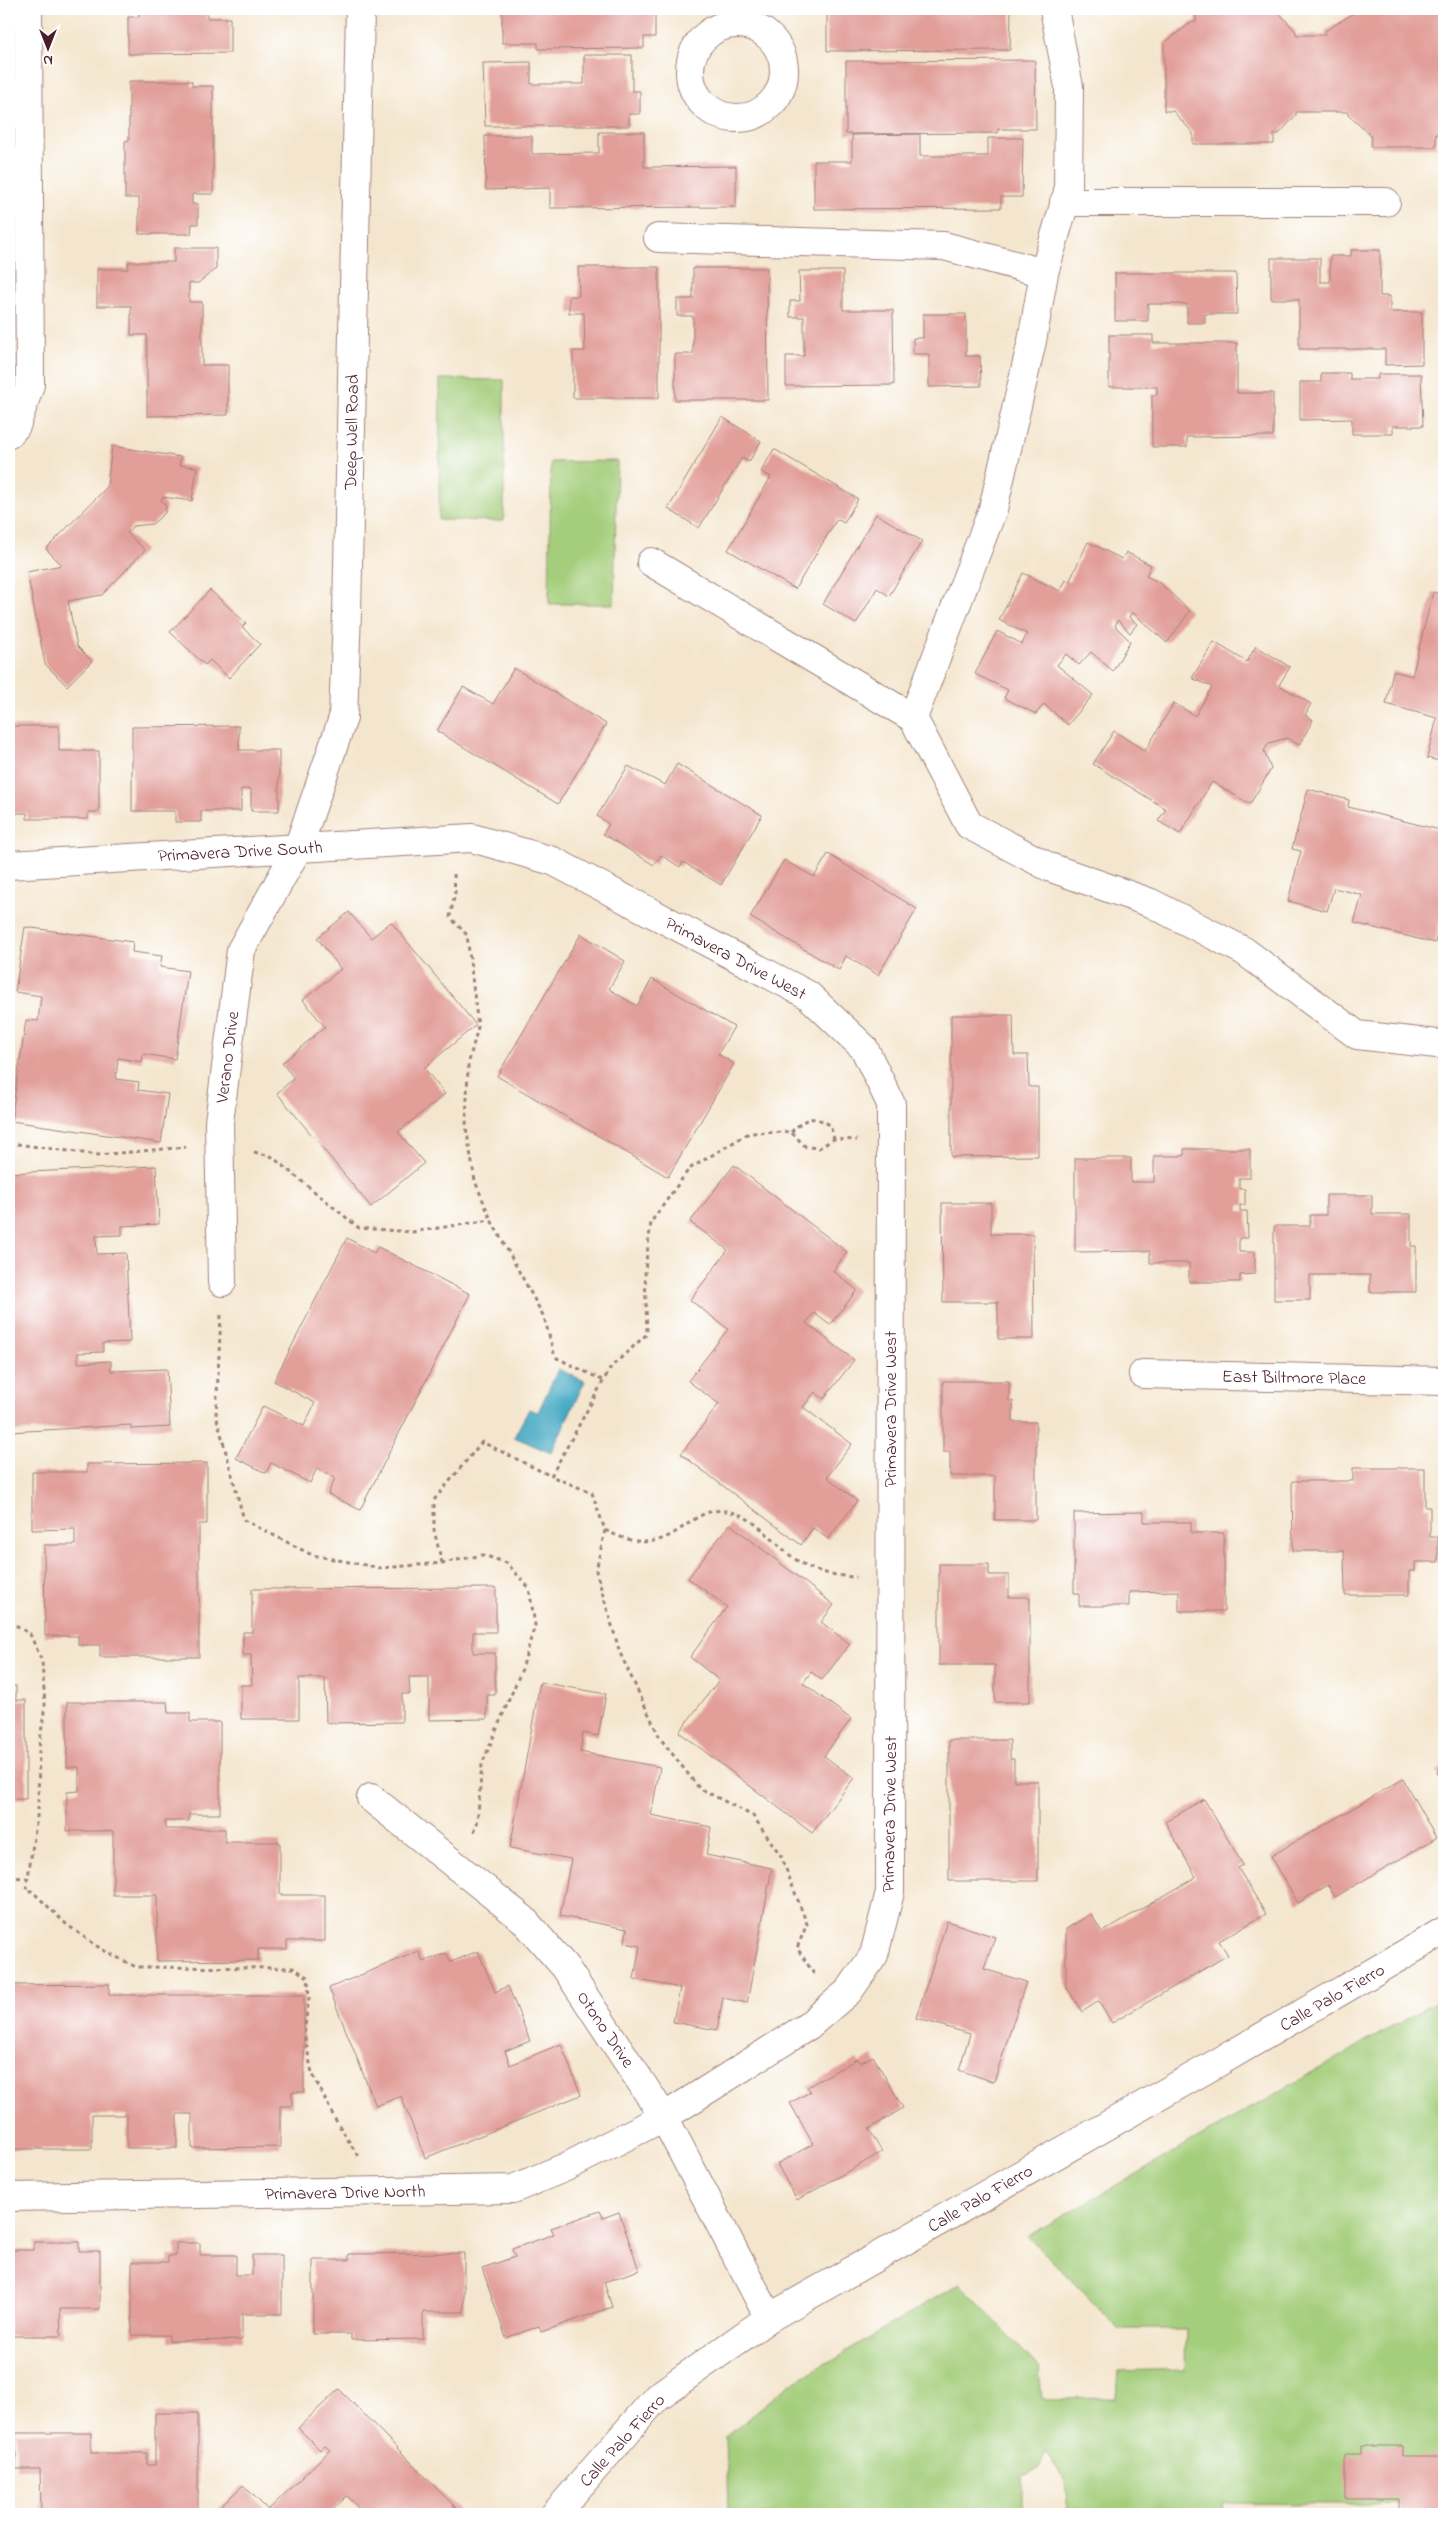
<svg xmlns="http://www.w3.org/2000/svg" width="1453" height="2523" viewBox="0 0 1453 2523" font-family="'Indie Flower',sans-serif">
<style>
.green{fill:#a4ce7b;stroke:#777653}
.water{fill:#42a7c2;stroke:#466376}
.building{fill:#e29f9a}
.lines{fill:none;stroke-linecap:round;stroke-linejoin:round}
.minor-casing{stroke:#9f827c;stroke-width:30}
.path{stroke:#9f827c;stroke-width:3;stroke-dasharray:4 4;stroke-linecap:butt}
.minor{stroke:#fff;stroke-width:28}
.labels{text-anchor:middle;stroke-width:4;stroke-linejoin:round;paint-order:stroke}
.street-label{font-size:18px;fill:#4a1f2b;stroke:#fff}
</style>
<rect width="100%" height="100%" fill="#fff"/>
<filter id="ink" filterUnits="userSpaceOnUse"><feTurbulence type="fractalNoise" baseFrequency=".02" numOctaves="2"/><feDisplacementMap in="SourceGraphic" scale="10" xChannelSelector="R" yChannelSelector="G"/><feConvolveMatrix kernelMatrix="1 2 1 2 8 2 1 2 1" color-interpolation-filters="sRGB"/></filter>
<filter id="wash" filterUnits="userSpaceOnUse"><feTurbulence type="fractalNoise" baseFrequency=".0096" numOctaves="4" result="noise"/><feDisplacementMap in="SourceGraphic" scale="20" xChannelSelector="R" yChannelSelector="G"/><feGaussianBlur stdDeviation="1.12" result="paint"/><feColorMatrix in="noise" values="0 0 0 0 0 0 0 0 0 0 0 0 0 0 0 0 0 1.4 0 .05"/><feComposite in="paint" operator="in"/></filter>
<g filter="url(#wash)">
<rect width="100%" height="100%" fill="#f4e6ce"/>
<path class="green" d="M440,379L504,380V521L439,520Z
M617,461L614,604H549L551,462Z
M1444,1997V2505L1223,2503L1225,2514H1068L1065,2481L1045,2452L1038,2468L1022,2475V2514H728L726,2436L789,2385L960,2284L1039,2368L1042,2399L1116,2398L1118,2371L1185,2369L1186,2329H1119L1028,2236Z"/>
<path class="water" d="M558,1369L585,1381L551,1453L514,1437L529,1409L538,1412Z"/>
<g id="blocks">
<path class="building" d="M139,9H207V18H230V53L128,54V17H139Z
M502,9H655V37H644V48L538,49V43H502Z
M827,9H1011L1010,50L827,51Z
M1196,9H1272L1277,10L1296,32V35H1325V31L1360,9H1436L1444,17V130L1436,134V147H1371V136L1348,115V112H1296V115L1279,134H1274V144H1193V133L1173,111H1164V43L1192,22H1196Z
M584,55H632V91H640V114H629V126H485L483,63L531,62V84H584Z
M1035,60L1036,129H998V133L846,134V61Z
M129,81H192V86H213V194H192V204H198V224H192L191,234H139V198H125V141H129Z
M599,132H644V167L736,166V207L550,208V188L486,190L485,136H532V154L599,153Z
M920,134V156H988V138H1023L1022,197H1001V208L814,209V161H852V135Z
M174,248H216V269L198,283H189V302H202V365H228V415L147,416V335H131V306H97V269H128V262H174Z
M1351,250H1380V296H1390V312H1422V364L1385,365V349H1299V299H1271V258H1320V282H1330V256H1351Z
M578,267H659V398H573V351H585L584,313H569V296H579Z
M693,268H767L768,400H675V354H693V316H677V299H693Z
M799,271H843V310H893L894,385L786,386V356H804V317H790V301H800Z
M1115,273H1236L1237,314H1205V323H1187V304H1148V321H1115Z
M923,314H966V356H980L981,386L929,387V354H913V338H923Z
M1109,335H1153V343H1237V393H1273V436L1187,437V447H1152V395H1157V387H1109Z
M1321,373H1350V379H1378V374H1421L1423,426H1393V434H1352V419L1300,420V382H1321Z
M722,417L761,441L749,462L742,458L699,528L668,509Z
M112,446L181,457L179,465L197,467L192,501L163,497L161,499L166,507L165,513L152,524L133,526L127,533L145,550L102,595L68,601L77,646L92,661L67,686L45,664L27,572L62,565L46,549L107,487Z
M774,449L858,499L844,523L837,519L795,589L728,550L771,477L761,472Z
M876,514L922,541L889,596L877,588L856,624L823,604Z
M1088,542L1122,559L1126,552L1151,565L1146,576L1160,583L1190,611L1167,643L1132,612L1129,617L1137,624L1130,633L1118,620L1115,626L1130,641L1113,671L1091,652L1079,665L1066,654L1057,665L1093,695L1068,725L1044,704L1036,714L1004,698L1008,690L975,674L997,631L1022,644L1027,634L999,620L1023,573L1060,591L1066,580L1069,582Z
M210,590L246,623L242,627L260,644L229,678L210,660L205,665L170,632Z
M1433,592L1444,595V762L1427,758L1437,718L1386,704L1393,671L1412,676Z
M1214,642L1247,662L1256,646L1290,667L1279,685L1311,704L1305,715L1313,720L1299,745L1287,738L1269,743L1264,751L1271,769L1250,804L1212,782L1180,834L1158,821L1166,809L1093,764L1114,731L1145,751L1174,703L1195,716L1212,687L1192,678Z
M514,668L606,724L558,804L437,731L463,687L493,704Z
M9,726H59V751H99V812H88V819H27V813H9Z
M239,726V750H279V811H251V789H241V811H201V822H175V811H132V727Z
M677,764L762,815L721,885L683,862L680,867L661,855L654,865L603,834L609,824L597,816L628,766L665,785Z
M1308,789L1349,800L1348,807L1444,831V917H1441L1435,943L1354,923L1362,895L1334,888L1327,911L1288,901L1301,851L1292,849Z
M828,854L917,909L878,975L846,956L839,970L750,917L784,860L814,877Z
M349,912L371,938L391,922L476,1025L424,1068L445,1094L398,1132L424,1163L371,1207L277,1093L294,1078L282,1063L325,1027L303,1000L341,969L317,938Z
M25,927L133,942L132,952L162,956L160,967L188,971L175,1059L143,1054L142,1062L118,1058L116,1079L139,1082L138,1090L168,1094L161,1143L11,1121L26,1020L38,1021L41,996L15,992Z
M581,934L625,961L609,989L637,1006L652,979L734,1027L718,1054L734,1064L668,1177L497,1076Z
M951,1015H1013L1014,1055H1028L1029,1087H1038V1156L951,1157Z
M1184,1149H1250V1178H1239V1189H1245V1205H1240V1211H1247L1248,1238H1239V1252H1255V1274L1240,1275V1282H1189V1263H1150V1251L1075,1252V1158H1131V1182H1154V1156H1184Z
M734,1165L847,1252L833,1271L857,1290L830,1325L814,1313L806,1323L854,1360L824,1399L815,1392L803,1407L852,1444L827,1477L857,1501L828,1539L813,1528L801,1545L681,1454L719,1404L688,1381L728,1329L690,1300L728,1250L690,1222Z
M156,1166L159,1224L122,1226V1235L96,1236L97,1254L126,1253L130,1342L103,1343V1352L78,1353V1363L111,1361V1371L167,1369L170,1427L131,1429V1425L9,1432V1173Z
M1326,1195H1372V1214H1411V1246H1416V1292H1370V1275H1310V1300H1274V1226H1310V1215H1326Z
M942,1203H991V1234H1033L1034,1339H998V1302H943Z
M347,1238L374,1253L378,1247L470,1294L360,1510L328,1494L335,1478L317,1468L310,1483L271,1463L266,1473L236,1458L263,1406L304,1426L315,1403L274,1381Z
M943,1381H1009V1401H1013V1422H1036V1520H995V1476H950V1452H943Z
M207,1463V1524H199V1657H100V1645H78V1636H45L44,1545H75V1529L32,1530V1472H87V1464Z
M1353,1468H1425V1507H1430V1537H1438V1562H1415V1571H1409V1595H1345L1344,1551H1293L1292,1481H1353Z
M1144,1512V1522H1191V1533H1224V1611H1179V1591L1129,1592V1606H1079V1593H1074V1513Z
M730,1524L834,1605L821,1622L850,1644L822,1680L811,1672L803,1683L851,1719L824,1756L854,1778L812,1833L679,1732L719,1680L690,1657L727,1607L688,1578Z
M939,1564H989V1575H1009V1597H1030V1702H995V1665H939Z
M496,1588V1632H473V1653H495V1695H487V1719L429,1720V1677H409L410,1694H402V1722L326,1723L325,1678H299V1719H241V1685H252L251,1655H243V1632H252V1589Z
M540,1682L606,1694L598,1736L583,1733L580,1752L660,1767L651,1815L711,1827L706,1855L772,1868L747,2003L723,1998L717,2030L673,2022L680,1988L634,1979L640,1946L625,1943L627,1929L560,1916L571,1859L510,1848Z
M9,1686H16V1700H26V1799H9Z
M67,1702H167L168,1713H190V1722H220V1814H189V1821H165V1829H225V1842H280V1895H325V1941H287V1949H258V1960L157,1961V1895H113V1831H67V1792L79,1791V1767H67Z
M949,1740H1010V1759H1014V1781H1038V1881H949Z
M1444,1766V1784L1437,1771Z
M1403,1779L1436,1838L1335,1897L1328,1885L1298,1903L1271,1856Z
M1204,1799L1243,1865L1238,1868L1266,1914L1219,1941L1228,1955L1112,2023L1099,2001L1082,2012L1066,1986V1929L1091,1914L1102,1932L1196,1877L1165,1822Z
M947,1921L995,1937L984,1969L1026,1982L994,2082L959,2070L970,2034L916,2018Z
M419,1951L423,1962L446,1953L451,1962L478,1951L495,1992L508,1986L530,2041L505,2051L510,2065L561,2044L581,2095L425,2158L401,2096L376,2106L329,1988Z
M109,1984V1995H304V2092H292V2106H280V2147L192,2148V2114H177V2148H127V2115H92V2149H9V1985Z
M873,2056L903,2108L869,2129L882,2152L797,2200L777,2164L813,2144L790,2103L810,2092L807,2087L857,2059L860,2063Z
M600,2211L603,2218L619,2212L639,2270L604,2282L612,2307L541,2332L539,2326L506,2338L482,2268L515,2257L512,2249L554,2234L551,2228Z
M34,2242H79V2251H100V2309H60L61,2336H9V2250H34Z
M176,2243H200V2255H236V2275H252V2255H282V2314H242V2340L169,2341V2335H132V2262H168V2256H176Z
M464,2253V2312H423V2339L351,2340V2334H313V2260H349V2254Z
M339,2389L458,2510L453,2514H356L361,2510L347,2496L328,2514H220L216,2511L243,2485L268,2510L330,2450L325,2446L320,2450L298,2428Z
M155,2413H198V2514H41L40,2469H16V2433H91V2453H147V2465H155Z
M1361,2446H1403V2456H1441V2448H1444V2514H1399V2499H1345V2455H1361Z"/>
</g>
</g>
<g filter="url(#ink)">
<use href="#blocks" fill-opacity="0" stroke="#9f827c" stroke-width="1"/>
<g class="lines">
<g class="minor-casing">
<path id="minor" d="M1054,9L1069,87L1068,192L1044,273L1032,341L993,509L913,718L969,825L1049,867L1151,903L1244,951L1357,1035L1437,1044L1444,1043
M690 71a47 47 0 1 1 94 0a47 47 0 1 1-94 0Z
M1064,202H1386
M658,238L944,246L1044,273
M9,434L16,426L30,385L28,9
M651,562L913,718
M9,865L472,838L553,861L808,995L864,1048L891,1104L890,1892L874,1955L849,1991L808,2026L664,2117L566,2167L513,2189L9,2197
M222,1282L219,1122L241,950L298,848L343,718L347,613L360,9
M1143,1374L1444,1381
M371,1798L523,1919L565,1967L664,2117L769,2318
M555,2514L657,2397L769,2318L1219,2062L1444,1931"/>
</g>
<path class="path" d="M454,874L455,893L450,917L467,935L478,1027L468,1065L466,1127L475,1181L491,1220L544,1317L555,1357L604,1381
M791,1132C806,1118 811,1114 830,1125L834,1139
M9,1143L98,1155L186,1147
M254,1152L271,1156L359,1228L412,1232L491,1220
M221,1315L216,1415L244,1520L312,1555L381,1568L442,1563L483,1555L507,1563L529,1588L535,1625L522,1669L482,1764L477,1825L473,1834
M605,1530C678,1568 684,1500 731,1512C757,1518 774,1544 795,1559C813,1572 834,1576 856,1577
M442,1563L434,1530V1500L482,1442L551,1476
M9,1621L30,1634L42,1661L45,1705L39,1748L38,1810L26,1891H32L66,1924L101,1949L136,1967L293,1968L308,1977L309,1998L304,2033L312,2073L335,2119L358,2156
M9,1877L27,1878
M814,1974L797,1948L807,1924L781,1856L753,1816L699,1788L660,1738L620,1653L596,1571L605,1530L592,1493L551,1476L611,1367L647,1334L645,1270L651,1222L689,1169L749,1133L791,1132L806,1147L819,1148L834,1139L857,1140"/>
<use href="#minor" class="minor"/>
</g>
</g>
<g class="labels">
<g class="street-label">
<text transform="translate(351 432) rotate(-89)" y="6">Deep Well Road</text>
<text transform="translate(240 851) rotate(-3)" y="6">Primavera Drive South</text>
<text transform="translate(736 958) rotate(28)" y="6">Primavera Drive West</text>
<text transform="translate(227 1057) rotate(-83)" y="6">Verano Drive</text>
<text transform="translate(1294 1377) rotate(1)" y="6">East Biltmore Place</text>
<text transform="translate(890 1409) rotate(-90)" y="6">Primavera Drive West</text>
<text transform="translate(889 1814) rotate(-89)" y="6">Primavera Drive West</text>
<text transform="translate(1332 1997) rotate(-30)" y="6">Calle Palo Fierro</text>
<text transform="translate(606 2029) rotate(56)" y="6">Otono Drive</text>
<text transform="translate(345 2192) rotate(-1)" y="6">Primavera Drive North</text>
<text transform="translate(980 2198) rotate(-30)" y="6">Calle Palo Fierro</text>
<text transform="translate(622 2440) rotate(-48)" y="6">Calle Palo Fierro</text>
</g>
</g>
<rect width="1453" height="2523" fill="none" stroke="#fff" stroke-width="30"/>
<g transform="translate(48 48) rotate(180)" stroke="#ffffff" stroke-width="4" paint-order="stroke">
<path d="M0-4L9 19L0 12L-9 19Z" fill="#4a1f2b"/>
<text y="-8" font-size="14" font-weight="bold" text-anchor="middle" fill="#4a1f2b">N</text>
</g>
</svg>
